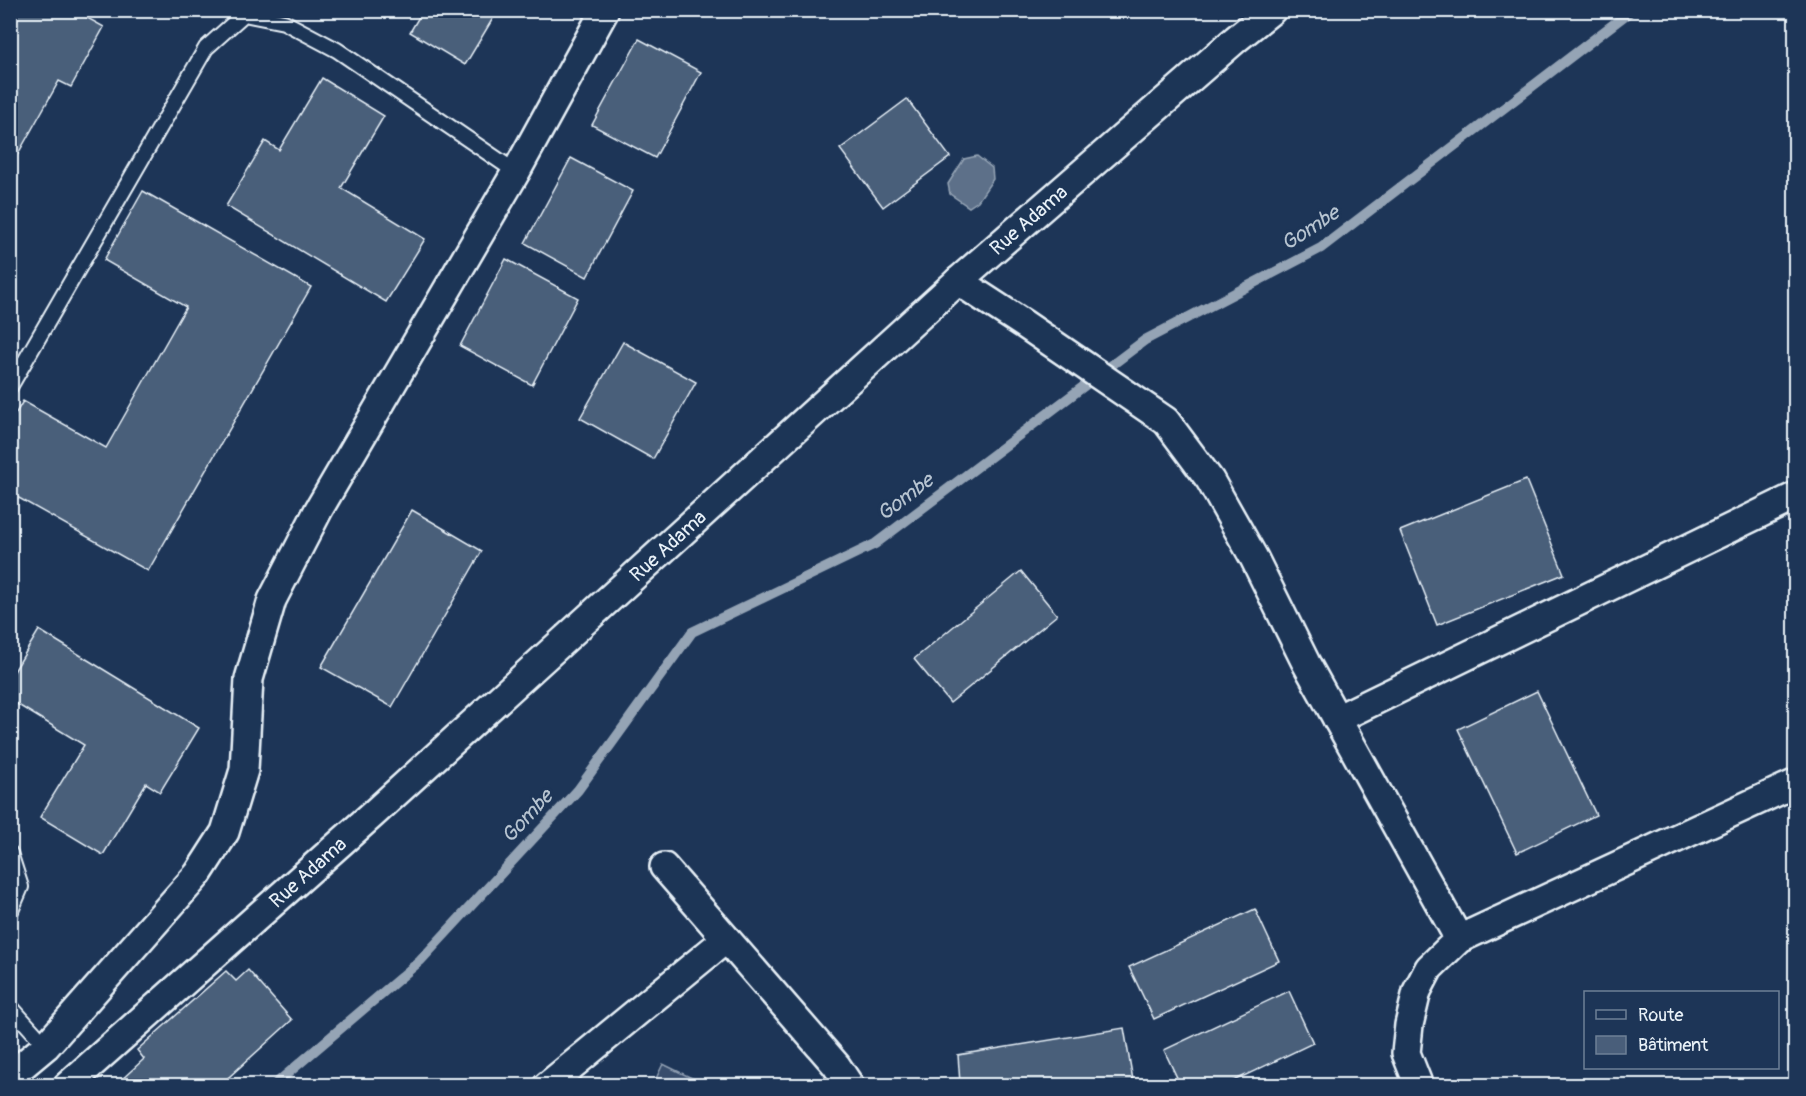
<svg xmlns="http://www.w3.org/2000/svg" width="1806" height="1096" viewBox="0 0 1806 1096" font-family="Pangolin,sans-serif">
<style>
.green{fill:#374d6c;stroke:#909fb2;stroke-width:1.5}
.water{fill:#5d7089;stroke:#95a4b5;stroke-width:1.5}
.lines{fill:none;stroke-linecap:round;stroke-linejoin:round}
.stream{stroke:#95a4b5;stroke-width:10}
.building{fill:#495e7a;stroke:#e8f1f8;stroke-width:1.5}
.lane-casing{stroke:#e8f1f8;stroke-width:18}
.street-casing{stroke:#e8f1f8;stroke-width:32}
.lane{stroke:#1d3557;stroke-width:14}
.street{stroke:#1d3557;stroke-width:27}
.labels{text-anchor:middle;stroke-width:6;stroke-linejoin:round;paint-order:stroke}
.street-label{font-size:20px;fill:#e8f1f8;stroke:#1d3557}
.water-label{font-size:21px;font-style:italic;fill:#b7c4d1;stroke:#1d3557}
</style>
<rect width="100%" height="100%" fill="#1d3557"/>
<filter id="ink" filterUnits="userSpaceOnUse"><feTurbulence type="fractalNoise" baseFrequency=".0167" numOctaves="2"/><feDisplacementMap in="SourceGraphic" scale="12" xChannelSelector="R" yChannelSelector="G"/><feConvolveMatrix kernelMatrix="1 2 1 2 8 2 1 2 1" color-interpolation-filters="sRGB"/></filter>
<g filter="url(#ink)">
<path class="green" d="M663,1064L706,1085H653Z"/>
<path class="water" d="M977,156L992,168L993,179L978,201L969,207L950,194L948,184L964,159Z"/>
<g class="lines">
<path class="stream" d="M273,1086L420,961L578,790L692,632L875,544L1145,340L1321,248L1632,10"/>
</g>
<path class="building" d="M10,10H73L104,27L71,87L59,81L14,161L10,158Z
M423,10H498L465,65L410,32Z
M639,39L701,72L655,158L592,125Z
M322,78L384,116L341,188L425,239L386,302L226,206L265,141L279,150Z
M907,99L950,157L883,207L840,149Z
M571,158L633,191L587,277L525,243Z
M143,191L311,287L148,571L10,493V423L23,401L106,448L186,307L104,260Z
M506,259L578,298L532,385L460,346Z
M623,342L696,382L653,459L580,418Z
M1526,480L1564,574L1437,625L1400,531Z
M412,510L482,551L392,707L321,667Z
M1021,571L1057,615L950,703L914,659Z
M39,630L199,728L160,792L146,783L103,855L40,817L84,745L10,700V678Z
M1537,691L1596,815L1517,853L1458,729Z
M1255,909L1279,961L1154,1019L1129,967Z
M248,970L292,1020L219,1086H124L120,1081L144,1059L137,1050L226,971L236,981Z
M1289,991L1313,1043L1223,1086H1181L1164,1050Z
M1124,1028L1134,1086H958L960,1083L958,1055Z"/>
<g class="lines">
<g class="lane-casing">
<path id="lane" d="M10,387L206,48L244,14L284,22L337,50L516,172
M10,853L21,887L10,913
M10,1006L46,1046"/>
</g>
<g class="street-casing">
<g id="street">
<path d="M958,281L1024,324L1166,421L1210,480L1254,558L1306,663L1459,939"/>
<path d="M1337,719L1796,496"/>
<path d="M664,867L836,1065L850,1086"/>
<path d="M10,1076L46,1046L198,874L225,832L244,770L249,679L272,600L319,509L516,172L605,10"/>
<path id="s1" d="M67,1086L373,814L958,281L1236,39L1272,10"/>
<path d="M547,1086L726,939"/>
<path d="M1419,1086L1406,1053L1409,1025L1417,991L1429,968L1459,939L1796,783"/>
</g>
</g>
<use href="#lane" class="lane"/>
<use href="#street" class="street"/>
</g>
</g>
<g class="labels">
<g class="street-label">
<text dy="7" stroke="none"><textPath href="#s1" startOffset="1294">Rue Adama</textPath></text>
<text dy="7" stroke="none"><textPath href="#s1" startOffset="808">Rue Adama</textPath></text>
<text dy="7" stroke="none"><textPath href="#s1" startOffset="322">Rue Adama</textPath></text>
</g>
<g class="water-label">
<text transform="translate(1310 228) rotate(-33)" y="7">Gombe</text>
<text transform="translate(905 497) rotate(-37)" y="7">Gombe</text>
<text transform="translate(527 816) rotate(-47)" y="7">Gombe</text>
</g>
</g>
<rect width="1806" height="1096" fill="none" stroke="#1d3557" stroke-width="36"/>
<rect x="18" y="18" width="1770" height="1060" fill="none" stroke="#e8f1f8" stroke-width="2" filter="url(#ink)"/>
<rect x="1584" y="991" width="195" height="78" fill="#1d3557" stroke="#6e8097" stroke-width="1.5"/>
<rect x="1596" y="1010" width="30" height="9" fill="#1d3557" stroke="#6e8097" stroke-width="1.5"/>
<text x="1638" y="1021" font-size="18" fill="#e8f1f8">Route</text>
<rect x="1596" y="1036" width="30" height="18" fill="#495e7a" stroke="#6e8097" stroke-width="1.5"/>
<text x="1638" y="1051" font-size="18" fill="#e8f1f8">Bâtiment</text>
</svg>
